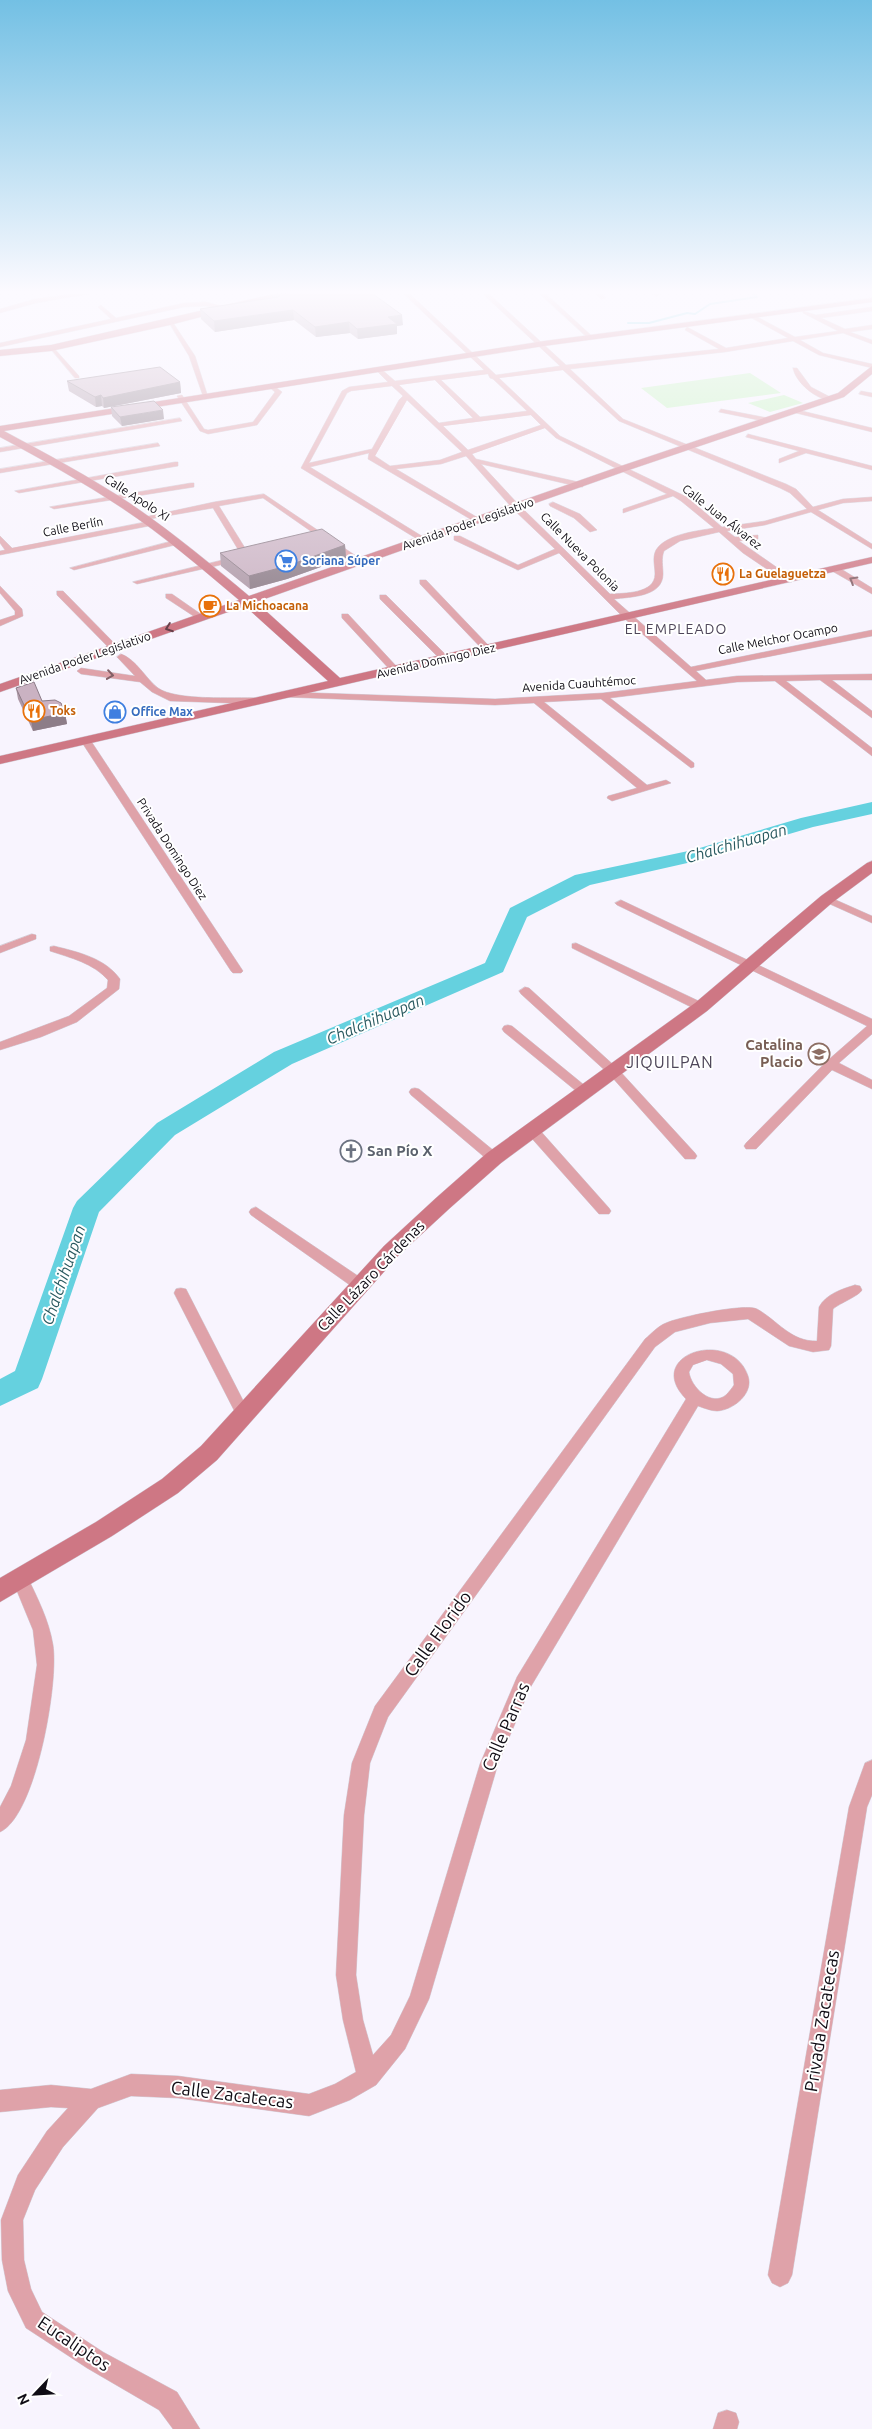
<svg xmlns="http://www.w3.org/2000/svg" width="872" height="2429" viewBox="0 0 872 2429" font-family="Ubuntu,sans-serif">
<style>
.green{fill:#c1f3ba}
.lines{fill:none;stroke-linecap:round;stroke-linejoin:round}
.stream{stroke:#65d1df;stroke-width:2}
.river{fill:#65d1df;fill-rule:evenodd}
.street-casing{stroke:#d3cfd9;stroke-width:1}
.secondary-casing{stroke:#d3cfd9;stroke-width:1}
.street{fill:#dfa2a9;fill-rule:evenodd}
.secondary{fill:#ce7784;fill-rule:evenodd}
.wall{fill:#ae99a7}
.shaded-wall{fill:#8d7d88}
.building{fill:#cab2c2;stroke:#8d7d88}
.oneway{stroke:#825f66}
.oneway2{stroke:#653d47}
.labels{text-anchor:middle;stroke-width:4;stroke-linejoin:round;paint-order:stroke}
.far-street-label{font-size:12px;fill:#100d15;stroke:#fff}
.far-shop-label{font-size:12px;font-weight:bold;fill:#366cbe;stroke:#fff;text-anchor:start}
.far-food-label{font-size:12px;font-weight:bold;fill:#c56008;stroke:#fff;text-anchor:start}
.far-neighbourhood-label{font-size:14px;letter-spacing:1px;fill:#4e4659;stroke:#fff}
.education-label{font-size:15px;font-weight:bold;fill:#785e54;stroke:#fff;text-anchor:end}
.worship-label{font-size:15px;font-weight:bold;fill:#5b616d;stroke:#fff;text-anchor:start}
.street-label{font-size:15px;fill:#100d15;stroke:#fff}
.water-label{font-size:16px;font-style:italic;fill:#2a5a60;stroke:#fff}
.neighbourhood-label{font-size:16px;letter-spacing:1px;fill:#4e4659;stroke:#fff}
.near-street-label{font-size:18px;fill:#100d15;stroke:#fff}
</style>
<rect width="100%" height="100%" fill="#f8f4fe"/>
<path class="green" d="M750,373L781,393L667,408L641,388Z
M784,395L803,403L770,412L748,403Z"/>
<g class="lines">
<path class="stream" d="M628,323H649L687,313L695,314L710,304L757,297L753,294"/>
<path class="river" d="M872,802V814L813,827L705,859L590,885L527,917L503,972L292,1064L175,1135L99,1212L42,1379L38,1388L0,1406V1379L15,1371L73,1208L77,1201L157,1123L274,1052L485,963L510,908L575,875L693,850L801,818Z"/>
<g class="street-casing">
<path id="street" d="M73,294H88L36,303L0,313V309L35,299Z
M404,294H410L496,375L560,366L483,294H489L566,365L719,349L685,330L687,327L726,348L788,338L748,316L750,313L795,337L838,331L803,313V311L816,315L872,307V311L821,318L845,329L872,325V329L850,332L872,340V344L843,333L800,340L823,353L872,364V368L819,355L793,341L725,352L570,369L623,419L786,484L796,489L813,507L843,499L872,497V501L843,503L818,510L872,544V549L811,512L765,525L727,531L735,537L758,535V539L739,541L792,578V582H786L743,553L719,532L680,541L664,551C661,559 663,566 663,574C663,597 630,597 614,599L691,667L872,630V636L696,671L706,680L737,676L872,674V680H832L872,711V718L820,680L786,681L872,748V756L775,681L737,682L610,698L694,763V767L691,768L601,699L544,702L647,785L666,780L671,783L612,801L607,798L608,796L637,788L534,703L495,705L284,697V693L287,692L495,699L603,693L697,681L625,619L559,553L518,570L454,540V536H460L518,565L555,549L513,509L466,456L441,464L396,469L480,519V523H477L368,459L369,453L310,467L425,538V542H422L301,468L342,391L349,387L388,382L376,370V368H380L395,381L484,370ZM563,370L619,421L780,488L790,493L807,509L765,521L722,527L687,497L560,436L499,378ZM488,374L490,378L493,379L527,411L480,417L441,380ZM435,380L473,418L439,423L399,385ZM392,386L403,396L399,400L372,449L309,463L347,393L351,391ZM407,400L462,452L440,460L390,466L375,456ZM531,415L541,425L468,450L443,426ZM545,428L556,438L667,494L623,509V513L673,496L681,501L714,528C697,531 666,534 656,550C652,558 655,566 655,574C655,594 624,593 610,594L519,505L481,464L580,487H583V483L476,459L472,454Z
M540,294H546L593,337V339H589Z
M596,294H602L606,298L601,299Z
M653,294H660L657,296Z
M206,302L228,308L225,310L206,306L184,307L0,347V343L111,319L98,307L101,305L116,318L184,303Z
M168,321H172L195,356L208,397L203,396L189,356Z
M49,347H53L79,376V378H75Z
M793,368H797L811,387L832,398V400C817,401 795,382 793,368Z
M269,385H273L282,392L257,425L208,434L200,431L177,396L182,395L204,429L208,430L253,422L275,392L269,387Z
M861,391L872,393V397L859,394Z
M721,409L768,418L771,420L768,422L719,412Z
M794,409L872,428V432L792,412Z
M180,418L182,421L0,452V448Z
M748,434L872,466V470L806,453L779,463V459L799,451L746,437Z
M158,443L160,446L0,473V469Z
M175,462H178V466L19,493L15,491Z
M191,483H194V487L54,509L50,507Z
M264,494L365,562L358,564L263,498L219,506L250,556L246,558L242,556L213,508L144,520L140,518L214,502Z
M553,502L580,514L597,530L590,532L574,518L550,506L549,504Z
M151,521L155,523L154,525L0,555V551L5,550L0,543V536L12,548Z
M176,540L180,542L179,544L74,570L70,568Z
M239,556H242V560L137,584L133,582Z
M832,567H838L872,588V594L832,571Z
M420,580H426L490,647V651H484L420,584Z
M0,586L22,609L23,616L0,626V620L15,615V611L0,593Z
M57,591H63L117,646V650H111L57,595Z
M166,594H172L205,617L198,619L166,598Z
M380,595H386L447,656V660H441L380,599Z
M342,614H348L398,668V672H392L342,618Z
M121,654C136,659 146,679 158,688C176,701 234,697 258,698L263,701L258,704L170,701L152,692L140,682L81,674L77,671L81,668L135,676L117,657Z
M83,739L91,741L243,971L241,973H233L231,971L81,741Z
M827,896L872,916V923L823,901V897Z
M621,900L872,1019V1034L839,1063L872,1080V1089L832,1070L756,1149H746L744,1146L746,1143L827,1061L867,1026L617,905L615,903Z
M32,934L36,935V939L0,953V946Z
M576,943L705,1004L707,1007L705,1010H697L572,948V944Z
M54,946C78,952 105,958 120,979L119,989L77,1022L41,1037L0,1050V1042L69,1016L107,988L108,980C93,963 71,958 50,951V947Z
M525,987L529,988L618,1069L695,1153L697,1156L695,1159H685L610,1075L521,994L519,991Z
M508,1025L512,1026L589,1089L591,1092L589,1095H581L504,1032L502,1029L504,1026Z
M415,1088L419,1089L499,1155L501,1158L499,1161H489L411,1095L409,1092L411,1089Z
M532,1126L537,1127L609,1208L611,1211L609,1214H599L527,1133L525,1130L527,1127Z
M256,1207L364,1280L366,1284L364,1288H354L251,1215L249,1212L251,1209Z
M855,1285L860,1286L862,1290C859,1296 840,1303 833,1309L831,1346L829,1350L813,1352L789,1346L748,1319L710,1323L675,1332L655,1347L388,1717L370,1763L364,1815L356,1975L363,2020L373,2055L391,2035L410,1996L480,1764L517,1677L686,1399C642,1354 732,1327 748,1376C754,1393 734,1410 717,1411C711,1411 704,1408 698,1406L530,1688L498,1764L429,1999L405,2049L376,2085L350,2100L309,2116L178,2098L131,2096L98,2108L63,2147L35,2190L23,2220L24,2260L31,2289L42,2312L103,2352L177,2392L200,2429H173L159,2410L87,2368L26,2328L8,2291L2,2260L1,2220L18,2175L47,2131L68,2108L51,2107L0,2112V2090L51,2085L91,2089L131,2074L178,2076L309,2094L335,2084L356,2072L343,2020L336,1975L344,1815L352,1763L375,1706L645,1339C651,1334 658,1326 666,1323C679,1317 745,1303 757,1309C777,1320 791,1342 817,1341L819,1307C826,1294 842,1289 855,1285ZM707,1360L721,1364L733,1374L734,1385C732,1388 729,1392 726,1395C711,1407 691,1387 689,1372L693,1365Z
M181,1288L186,1289L248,1410L251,1414L248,1418L243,1420L238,1418L174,1293L176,1289Z
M20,1571L26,1574C37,1597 49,1620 53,1645C59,1682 36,1816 0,1832V1807L11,1786L26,1740L37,1665L33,1630L12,1579L14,1574Z
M872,1760V1795L867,1807L792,2275L788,2283L780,2287L772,2283L768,2275L849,1807L865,1763Z
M727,2410L736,2413L739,2422L737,2429H713L718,2413Z"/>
</g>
<g class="secondary-casing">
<path id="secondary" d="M274,294H288L170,325L51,351L0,356V350L51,345Z
M872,298V302L544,346L4,431C47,454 90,477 131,504C172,532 211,564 249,596L618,467L838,393L872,366V374L844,397L626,471L256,602L340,678L872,557V563L0,764V756L328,681L245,606L0,692V684L239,600C201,568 163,535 122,508C83,482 41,459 0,437V426L544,341Z
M872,861V873L833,902L707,1011L501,1163L450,1208L398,1256L217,1460L178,1493L112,1536L0,1602V1578L96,1522L162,1479L201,1446L384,1246L436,1198L487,1153L695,1003L821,896L867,863Z"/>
</g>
<use href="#street" class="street"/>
<use href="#secondary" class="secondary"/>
</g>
<path class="wall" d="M272,294H373L403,325L397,326V334L358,339L350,333L316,337L294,320L215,332L201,319L200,309L272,298Z
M67,381L180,382L181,393L104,408L102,406L96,407L69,391Z
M111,407L164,419L122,426L112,416Z
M345,545L346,558L287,579L250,589L221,566L220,553Z
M16,688L65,713L67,724L33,731L18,699Z"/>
<path class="shaded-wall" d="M293,310L294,320L215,332L214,321Z
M402,315L403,325L397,326V334L358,339L357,329L388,317Z
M349,322L350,333L316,337L315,327Z
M180,382L181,393L104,408L103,398Z
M101,395L102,406L96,407L95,397Z
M163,410L164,419L122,426L120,417Z
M345,545L346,558L287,579L250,589L249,576Z
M65,713L67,724L33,731L31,720Z"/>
<path class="building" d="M277,294H373L402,315L388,317L397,324L357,329L349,322L315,327L293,310L214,321L200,309L278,297L280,296Z
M160,367L180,382L103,398L101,395L95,397L67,381Z
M154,401L163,410L120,417L111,407Z
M322,529L345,545L287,566L249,576L220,553Z
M34,682L42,701L55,700L61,703L65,713L31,720L16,688Z"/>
<defs><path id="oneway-chevron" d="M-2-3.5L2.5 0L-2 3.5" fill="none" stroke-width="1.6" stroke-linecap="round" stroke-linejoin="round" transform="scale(1.25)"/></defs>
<g class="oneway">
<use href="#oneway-chevron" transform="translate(853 580) rotate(-149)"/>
<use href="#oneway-chevron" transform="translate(110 675) rotate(8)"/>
</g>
<use class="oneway2" href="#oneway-chevron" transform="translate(169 628) rotate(160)"/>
<linearGradient id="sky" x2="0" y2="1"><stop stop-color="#73c0e4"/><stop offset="0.46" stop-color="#fcfaff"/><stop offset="1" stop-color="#fcfaff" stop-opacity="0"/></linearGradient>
<rect width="872" height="634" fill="url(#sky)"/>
<defs>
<g id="supermarket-ring" transform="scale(1.125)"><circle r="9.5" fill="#fff" stroke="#3f7fe0" stroke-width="1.5"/><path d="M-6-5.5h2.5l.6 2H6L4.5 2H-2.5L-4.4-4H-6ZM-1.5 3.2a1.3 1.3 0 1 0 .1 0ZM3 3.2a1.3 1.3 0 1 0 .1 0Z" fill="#3f7fe0"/></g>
<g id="restaurant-ring" transform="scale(1.125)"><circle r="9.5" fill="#fff" stroke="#e8710a" stroke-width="1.5"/><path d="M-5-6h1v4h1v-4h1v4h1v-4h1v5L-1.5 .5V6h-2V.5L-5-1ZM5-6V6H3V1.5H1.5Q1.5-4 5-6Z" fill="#e8710a"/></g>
<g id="cafe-ring" transform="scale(1.125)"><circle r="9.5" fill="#fff" stroke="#e8710a" stroke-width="1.5"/><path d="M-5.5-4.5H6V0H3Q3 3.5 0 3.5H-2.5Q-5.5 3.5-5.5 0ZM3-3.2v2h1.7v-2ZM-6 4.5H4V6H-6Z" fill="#e8710a"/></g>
<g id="shop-ring" transform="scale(1.125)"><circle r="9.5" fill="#fff" stroke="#3f7fe0" stroke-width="1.5"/><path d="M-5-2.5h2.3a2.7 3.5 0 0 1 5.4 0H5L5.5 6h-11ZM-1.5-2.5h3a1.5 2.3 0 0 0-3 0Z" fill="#3f7fe0"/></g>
<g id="school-ring" transform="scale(1.125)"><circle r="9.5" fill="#fff" stroke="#8d6e63" stroke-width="1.5"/><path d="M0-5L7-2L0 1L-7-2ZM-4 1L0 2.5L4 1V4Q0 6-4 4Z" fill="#8d6e63"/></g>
<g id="church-ring" transform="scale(1.125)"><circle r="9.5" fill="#fff" stroke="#6b7280" stroke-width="1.5"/><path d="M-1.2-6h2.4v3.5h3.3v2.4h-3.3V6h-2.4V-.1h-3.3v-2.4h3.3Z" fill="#6b7280"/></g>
</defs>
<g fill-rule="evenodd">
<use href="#supermarket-ring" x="286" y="561"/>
<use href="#restaurant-ring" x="723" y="574"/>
<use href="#cafe-ring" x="210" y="606"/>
<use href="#restaurant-ring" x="34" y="711"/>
<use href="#shop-ring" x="115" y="712"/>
<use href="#school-ring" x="819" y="1054"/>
<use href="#church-ring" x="351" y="1151"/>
</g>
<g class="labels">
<g class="far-street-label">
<text transform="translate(137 498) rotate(33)" y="4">Calle Apolo XI</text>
<text transform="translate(722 517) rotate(38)" y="4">Calle Juan Álvarez</text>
<text transform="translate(468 524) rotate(-19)" y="4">Avenida Poder Legislativo</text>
<text transform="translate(73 527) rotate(-11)" y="4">Calle Berlín</text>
<text transform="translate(580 552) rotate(45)" y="4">Calle Nueva Polonia</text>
<text transform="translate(778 639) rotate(-11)" y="4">Calle Melchor Ocampo</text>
<text transform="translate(85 658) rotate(-19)" y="4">Avenida Poder Legislativo</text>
<text transform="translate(436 661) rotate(-13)" y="4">Avenida Domingo Diez</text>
<text transform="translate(579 684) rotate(-4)" y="4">Avenida Cuauhtémoc</text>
<text transform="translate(172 849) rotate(57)" y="4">Privada Domingo Diez</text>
</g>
<g class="far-shop-label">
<text x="302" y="565">Soriana Súper</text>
<text x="131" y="716">Office Max</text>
</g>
<g class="far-food-label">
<text x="739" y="578">La Guelaguetza</text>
<text x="226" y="610">La Michoacana</text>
<text x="50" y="715">Toks</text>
</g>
<g class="far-neighbourhood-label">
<text x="676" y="634">EL EMPLEADO</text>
</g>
<g class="education-label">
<text x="803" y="1050">Catalina<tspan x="803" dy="17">Placio</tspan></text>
</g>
<g class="worship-label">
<text x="367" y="1156">San Pío X</text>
</g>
<g class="street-label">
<text transform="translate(371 1276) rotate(-46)" y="5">Calle Lázaro Cárdenas</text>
</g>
<g class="water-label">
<text transform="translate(736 843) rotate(-16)" y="6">Chalchihuapan</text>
<text transform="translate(375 1019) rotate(-23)" y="6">Chalchihuapan</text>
<text transform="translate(63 1275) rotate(-71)" y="6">Chalchihuapan</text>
</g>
<g class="neighbourhood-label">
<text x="670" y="1068">JIQUILPAN</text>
</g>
<g class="near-street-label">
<text transform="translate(438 1634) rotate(-54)" y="6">Calle Florido</text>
<text transform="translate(506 1727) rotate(-67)" y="6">Calle Parras</text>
<text transform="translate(822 2021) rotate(-81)" y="6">Privada Zacatecas</text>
<text transform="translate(232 2095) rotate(7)" y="6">Calle Zacatecas</text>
<text transform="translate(74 2344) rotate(34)" y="6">Eucaliptos</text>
</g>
</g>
<g transform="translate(35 2394) rotate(245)" stroke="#ffffff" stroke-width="4" paint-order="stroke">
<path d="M0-4L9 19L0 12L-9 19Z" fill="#100d15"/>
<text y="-8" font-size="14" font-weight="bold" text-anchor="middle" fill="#100d15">N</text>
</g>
</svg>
